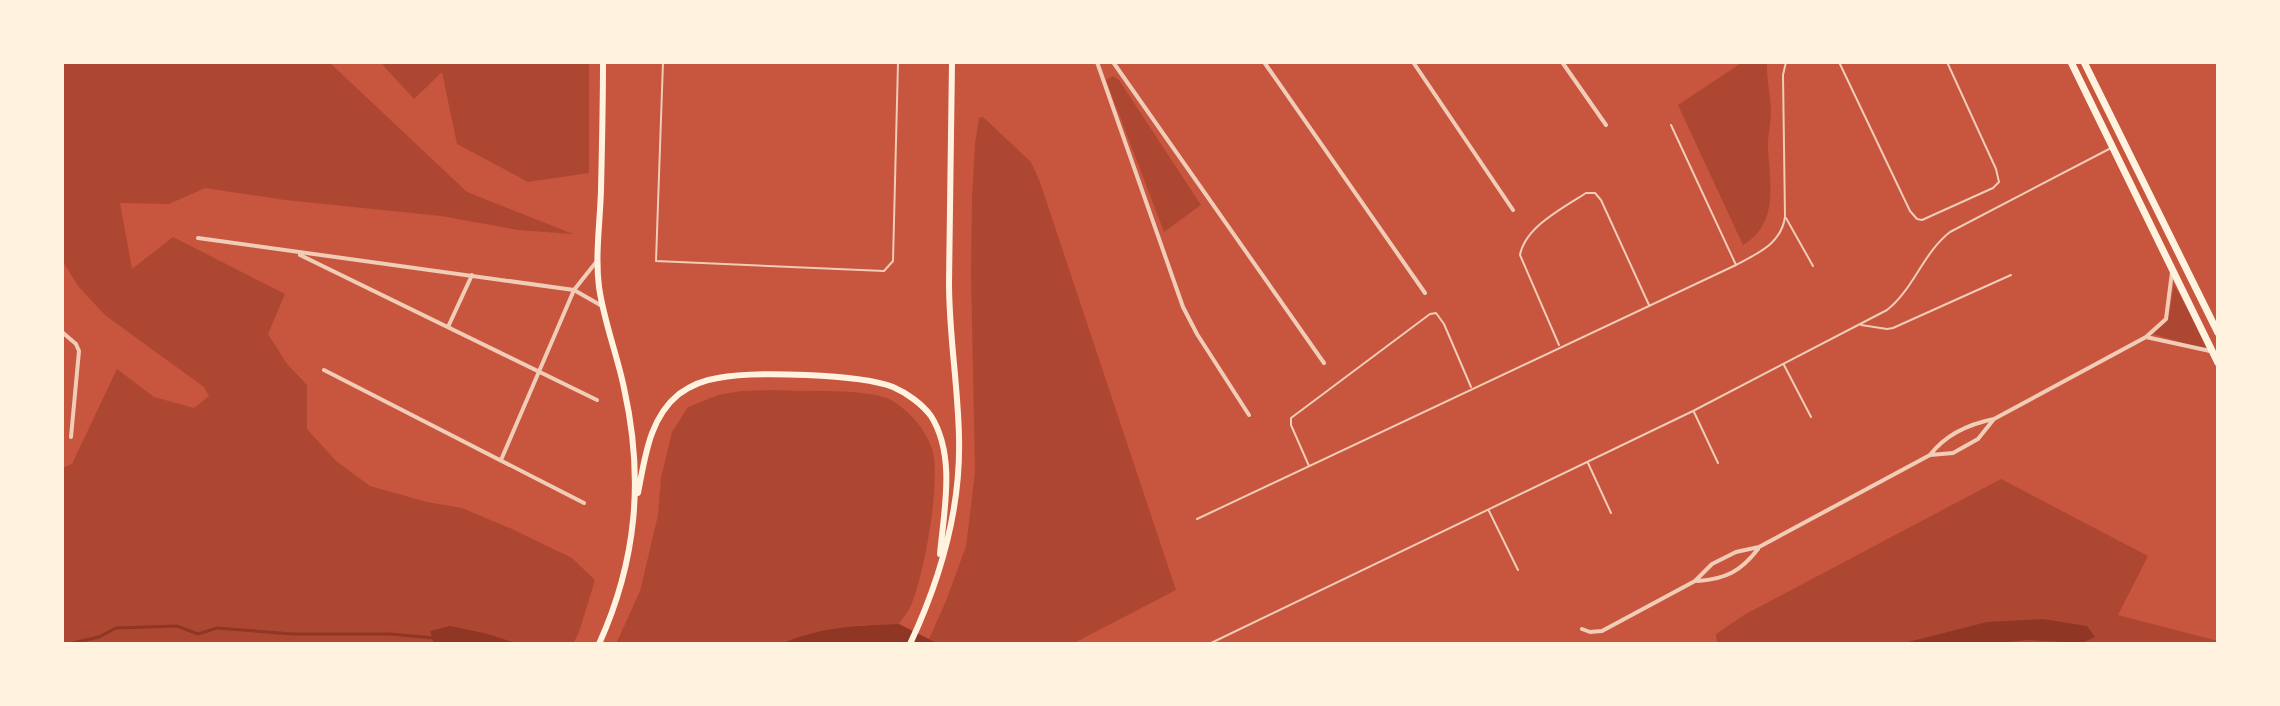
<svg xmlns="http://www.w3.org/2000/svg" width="2280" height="706" viewBox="0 0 2280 706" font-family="Lora,serif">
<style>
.green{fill:#ae4732}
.water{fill:#8f3625}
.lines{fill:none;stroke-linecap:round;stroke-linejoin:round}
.stream{stroke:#8f3625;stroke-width:3}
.service{stroke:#f1ccb7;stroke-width:2}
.minor{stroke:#f1ccb7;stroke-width:4}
.secondary{stroke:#fff3e0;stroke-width:6}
.primary{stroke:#fff3e0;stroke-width:7}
</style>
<rect width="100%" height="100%" fill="#c8553d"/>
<path class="green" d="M62,62H329L467,192L573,234L518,230L441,216L285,200L205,188L169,204L120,203L132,269L173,237L285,294L268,334L287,364L307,385V429L336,461L370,486L427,502L462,508L512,529L572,558L595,580L579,632L573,644H520L488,634L430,631L434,644H62V468L72,464L117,369L154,397L194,408L209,396L204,387L105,315L78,286L62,260Z
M380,62H589V173L528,182L457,144L442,72L414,99Z
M1743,62H1767C1766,79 1771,95 1771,112C1771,124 1767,137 1768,149C1770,185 1779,223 1743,245L1678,105Z
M1113,76L1119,80L1201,205L1164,232L1106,80Z
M983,117L1031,162L1040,182L1176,590L1072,644H939L929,639L946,601L966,546L975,473L971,274L972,198L975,144L979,118Z
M2174,285L2207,343L2204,349L2153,334L2168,320Z
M775,390C802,392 870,388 891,400C909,411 923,426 931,446C943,475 924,574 912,603C909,611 903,618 899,624L862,625L811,633L782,644H616L640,591L658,515L661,478L672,432L688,407L718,395L741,391Z
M2001,479L2148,556L2118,615L2218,641V644H1717L1716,634L1744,615Z"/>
<path class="water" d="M2043,619L2087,626L2095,637L2082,643L2028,640L1986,644H1900L1987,622Z
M899,624L939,644H782C817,627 860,625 899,624Z
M450,626L488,634L520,644H434L430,631Z"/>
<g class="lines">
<path class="stream" d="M68,644L99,637L116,628L177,626L198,634L217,628L292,634H390L435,638"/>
<path class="service" d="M663,62L656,261L884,271L893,261L898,62
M1839,62L1910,211L1917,219L1922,220L1993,188L1999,182L1996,169L1947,62
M1671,125L1736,265
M1786,218L1813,266
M1861,325L1887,329L1893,328L2011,275
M1559,345L1520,255C1525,227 1563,208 1586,193H1595L1601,200L1649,305
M1784,365L1811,417
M1694,412L1718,463
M1588,463L1611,513
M1309,466L1291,425V418L1430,314L1436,313L1444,324L1471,387
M1489,511L1518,570
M1197,519L1736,265C1758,253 1781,244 1785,217L1783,75L1786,62
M1209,644L1693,411L1887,310C1913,290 1923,253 1950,232L2111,148"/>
<path class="minor" d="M1097,62L1183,307L1197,334L1249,415
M1113,62L1324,363
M1264,62L1425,293
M1413,62L1513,210
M1562,62L1606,125
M198,238L574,290L602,306
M300,255L597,400
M448,327L472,275
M62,332L76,344L79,351L71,437
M2146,337L2210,351
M324,370L584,503
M1930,455C1946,434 1969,424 1994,419L2146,337L2166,319L2172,272
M501,460L574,290L597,261
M1698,581C1726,579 1741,571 1758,549
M1582,629L1590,632L1602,631L1695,581L1712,564L1736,552L1759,547L1930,455L1953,453L1978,439L1994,419"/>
<path class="secondary" d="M638,493C645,458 649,418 679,394C690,386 704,380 718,378C753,371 860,374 893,387C907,393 922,404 931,416C956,456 944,510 940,554
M599,644C637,560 644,478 624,388C617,354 604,322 599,287C595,255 600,223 601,190C602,147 603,105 603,62
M910,644C940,580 961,508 959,437C958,385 949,335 949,283L952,62"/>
<path class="primary" d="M2071,62L2218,363
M2084,62L2218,333"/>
</g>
<rect width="2280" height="706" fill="none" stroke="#fff3e0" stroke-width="128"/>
</svg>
